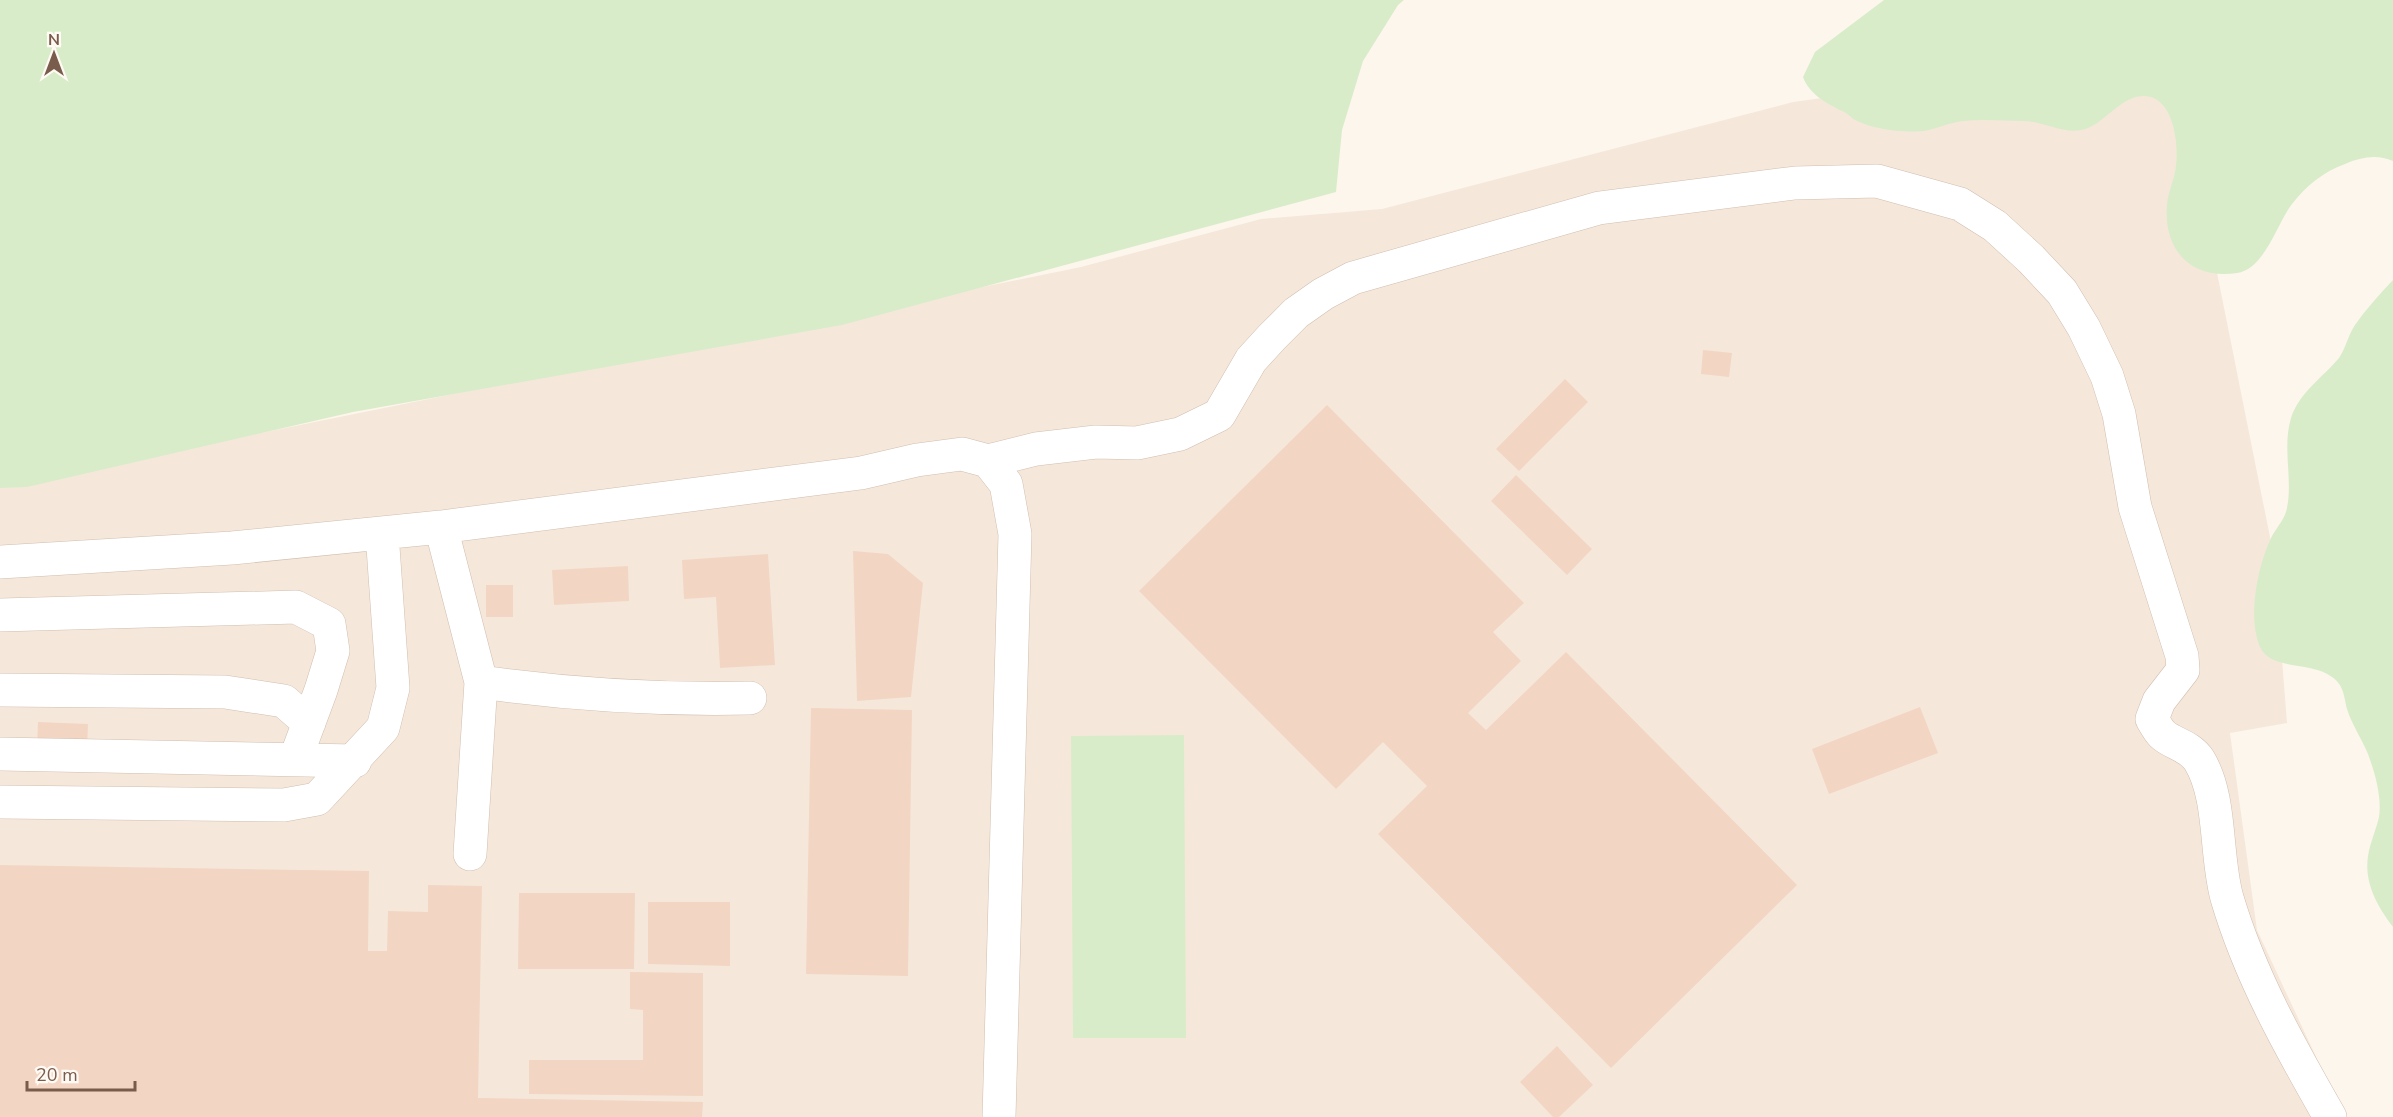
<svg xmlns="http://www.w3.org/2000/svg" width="2393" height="1117" viewBox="0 0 2393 1117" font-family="'Nunito Sans',sans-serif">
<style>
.residential{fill:#f5e8da}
.green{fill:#d8ecc9}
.building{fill:#f3d5c3}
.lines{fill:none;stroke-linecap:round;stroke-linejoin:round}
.minor-casing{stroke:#d1beb0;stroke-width:34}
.minor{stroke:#fff;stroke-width:33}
</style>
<rect width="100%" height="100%" fill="#fdf6ec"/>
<path class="residential" d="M2152,53L2192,148L2274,557L2287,723L2230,733L2257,930L2344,1117H0V477L52,475L1081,267L1261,219L1382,209L1793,102Z"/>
<path class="green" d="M0,0H1404L1398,5L1363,61L1342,130L1336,192L842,325L353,412L27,487L0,488Z
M1884,0H2393V161C2377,154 2361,157 2345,164C2323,172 2306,186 2292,204C2277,223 2265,269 2237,273C2191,280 2163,250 2167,205C2168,191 2175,179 2176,165C2179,143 2173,95 2143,96C2118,97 2104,126 2081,130C2062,134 2042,121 2023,121C2003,121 1983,119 1964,121C1952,122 1941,127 1929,130C1909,134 1876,130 1857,121C1852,119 1848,113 1842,111C1826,103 1809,94 1803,77L1815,52Z
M2393,280V927C2377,906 2364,883 2368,856C2370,843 2376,830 2379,817C2382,797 2375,773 2368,754C2362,739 2352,725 2347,709C2344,697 2344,685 2332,677C2312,661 2271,671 2260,647C2247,617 2258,564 2272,536C2277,527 2285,519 2287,508C2293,479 2282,448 2291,418C2299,393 2323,377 2339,358C2346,348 2348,335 2355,325C2366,309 2379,295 2393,280Z
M1184,735L1186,1038H1073L1071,736Z"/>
<path class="building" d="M1703,350L1732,353L1729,377L1701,374Z
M1565,379L1588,402L1519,471L1496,449Z
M1327,405L1524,603L1493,632L1521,661L1468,713L1486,730L1566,652L1797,885L1611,1068L1378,834L1427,786L1383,742L1336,789L1139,591Z
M1516,475L1592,549L1567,575L1491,501Z
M853,551L888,554L923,583L911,697L857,701Z
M768,554L775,665L720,668L716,597L684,599L682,560Z
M628,566L629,601L554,605L552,570Z
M486,585H513V617H486Z
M1920,707L1938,753L1829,794L1812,749Z
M811,708L912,710L908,976L806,974Z
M38,722L88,724L87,752L37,750Z
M0,865L369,871L368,951H387L388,911L428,912V885L482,886L478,1098L703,1102L702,1117H0Z
M519,893H635L634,969H518Z
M648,902H730V966L648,964Z
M630,972L703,973V1096L529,1094V1060H643V1010L630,1009Z
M1557,1046L1593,1085L1559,1117H1553L1520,1082Z"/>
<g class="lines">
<g class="minor-casing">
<path id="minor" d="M988,461L1006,484L1015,534L999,1117
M441,527L481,682L470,854
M0,562L232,548L441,527L861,473L917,460L962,454L988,461L1036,449L1096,442L1137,443L1180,434L1219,415L1251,360L1272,337L1296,313L1323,294L1353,278L1599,208L1795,183L1877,181L1960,204L1995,226L2031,259L2062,292L2084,328L2107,376L2119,414L2135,507L2182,656L2183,670L2159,701L2152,719C2155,724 2158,730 2162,734C2172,744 2189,745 2199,760C2222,797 2215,856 2227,898C2250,976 2290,1047 2330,1117
M0,615L296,607L329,624L333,651L321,690L295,760
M481,682C574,695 657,700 750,698
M0,690L225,692L284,701L309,723
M0,754L355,761
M0,802L284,805L317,799L383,728L393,688L382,533"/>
</g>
<use href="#minor" class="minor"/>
</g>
<g transform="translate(54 54)" stroke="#fffaf3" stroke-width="4.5" paint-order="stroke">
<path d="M0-4.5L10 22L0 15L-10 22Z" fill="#7a5c4d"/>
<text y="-9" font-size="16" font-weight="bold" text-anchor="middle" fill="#7a5c4d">N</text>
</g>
<path d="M27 1081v9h108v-9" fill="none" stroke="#7a5c4d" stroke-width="3"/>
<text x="36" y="1081" font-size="18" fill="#7a5c4d" stroke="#fffaf3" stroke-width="4.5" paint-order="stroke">20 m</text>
</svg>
